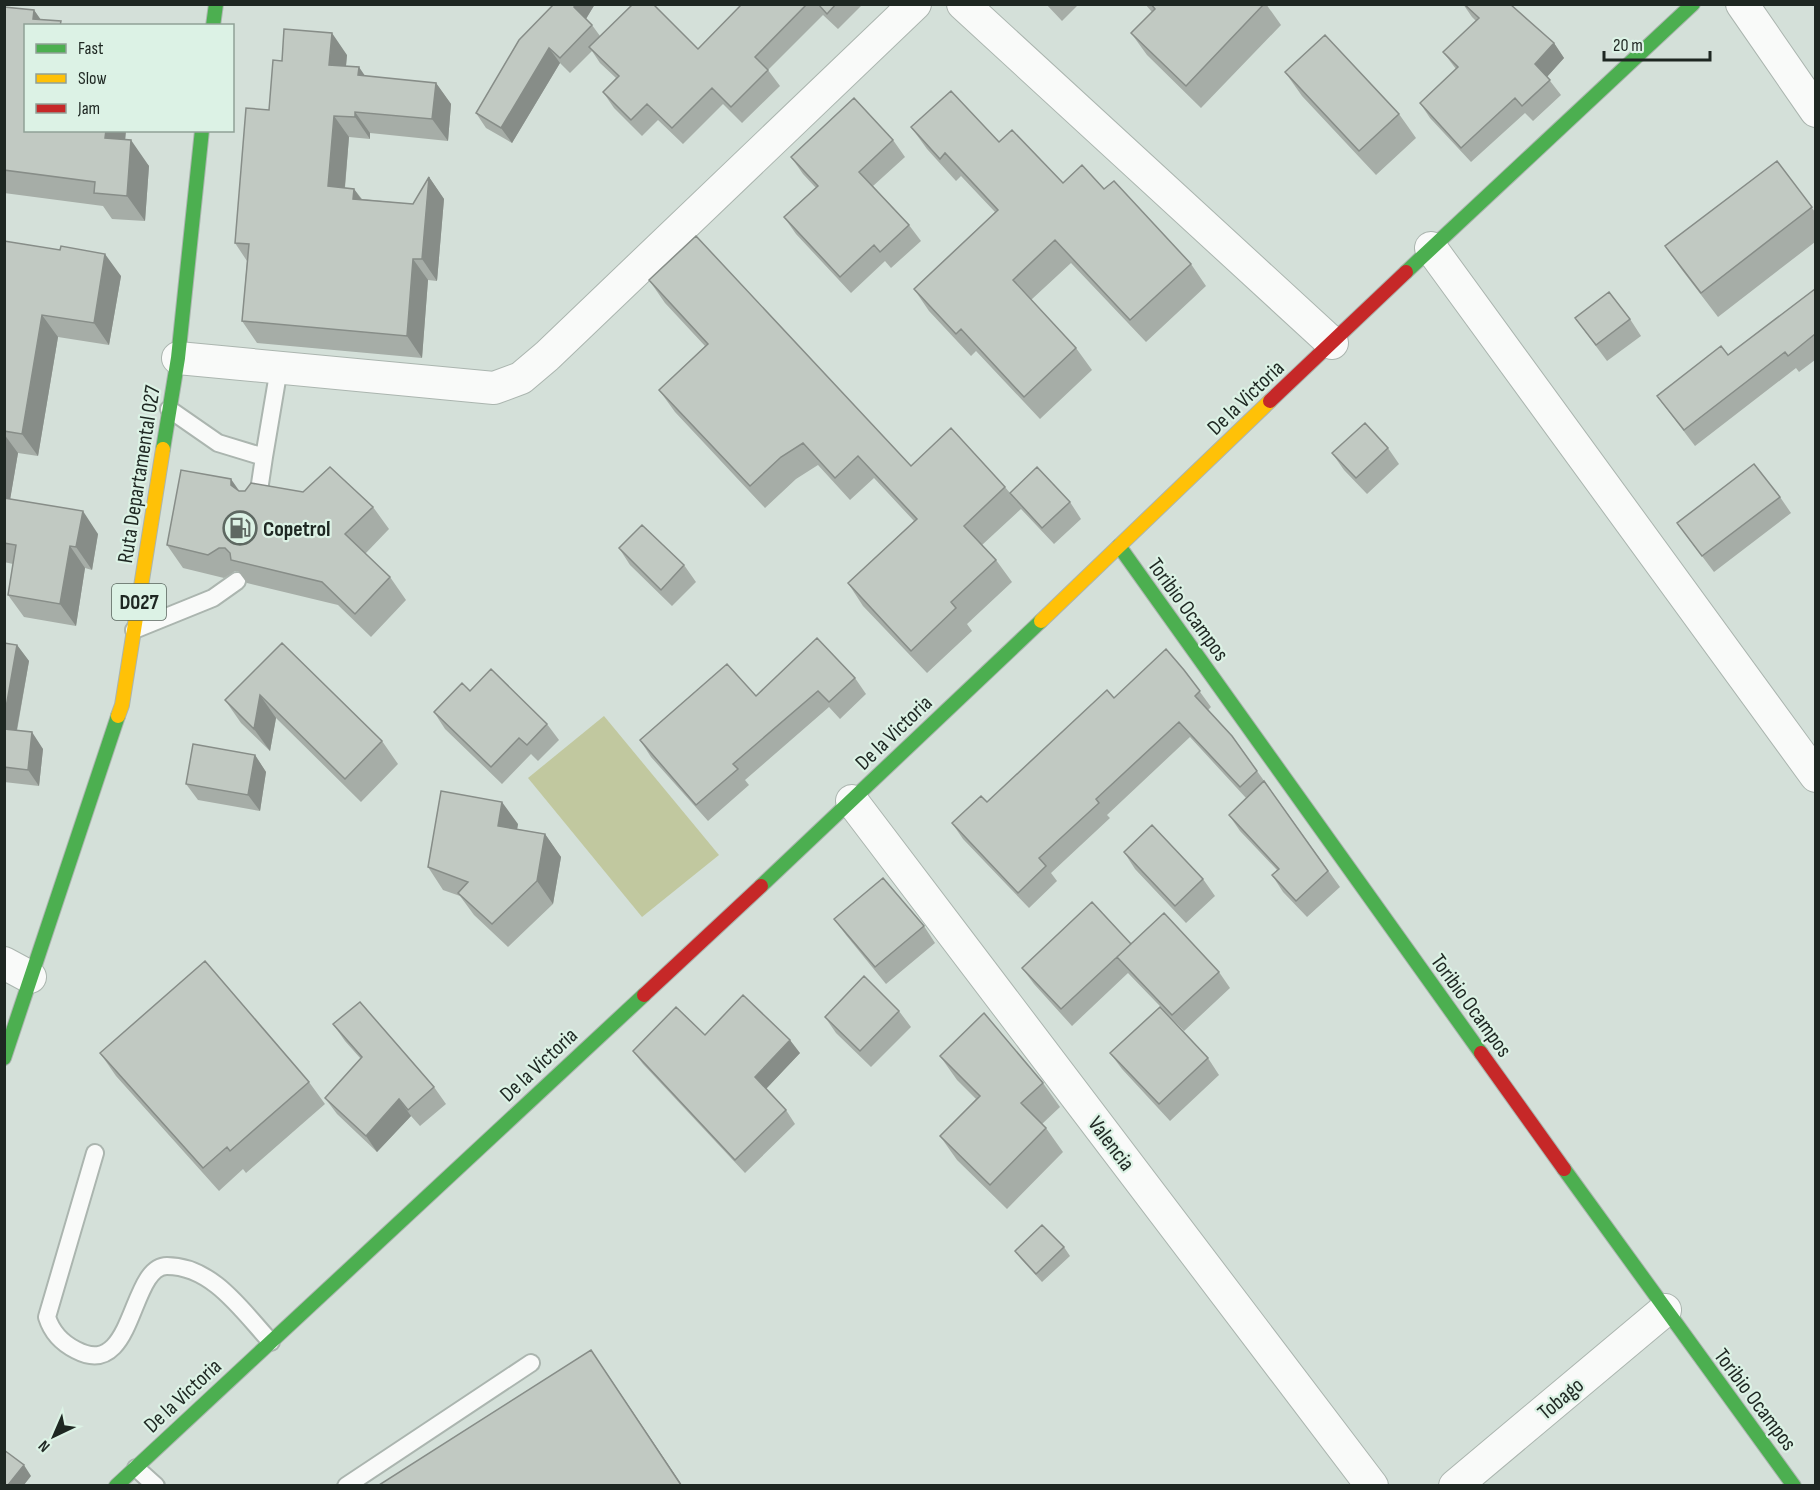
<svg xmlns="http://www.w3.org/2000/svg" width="1820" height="1490" viewBox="0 0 1820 1490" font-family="'Sofia Sans Condensed',sans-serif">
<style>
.pitch{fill:#c1c89f}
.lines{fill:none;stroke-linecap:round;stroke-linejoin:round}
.lane-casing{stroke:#abb5af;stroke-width:20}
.street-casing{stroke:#abb5af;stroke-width:34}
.fast-casing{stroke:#abb5af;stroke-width:16}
.slow-casing{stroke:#abb5af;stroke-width:16}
.jam-casing{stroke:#abb5af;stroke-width:16}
.lane{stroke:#f9faf9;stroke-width:16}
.street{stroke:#f9faf9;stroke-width:32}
.fast{stroke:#4caf50;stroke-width:14}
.slow{stroke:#ffc107;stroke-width:14}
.jam{stroke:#c62828;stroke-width:14}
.wall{fill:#a6ada7}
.shaded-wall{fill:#878d88}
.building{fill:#c1c9c2;stroke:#878d88;stroke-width:1.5}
.labels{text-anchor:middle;stroke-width:4.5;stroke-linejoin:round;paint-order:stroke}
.shield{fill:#dcf2e5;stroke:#57645c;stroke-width:1.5}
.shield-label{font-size:21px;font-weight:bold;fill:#1e2722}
.street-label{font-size:22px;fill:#1e2722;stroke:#dcf2e5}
.poi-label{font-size:22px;font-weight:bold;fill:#1e2722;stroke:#dcf2e5;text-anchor:start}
</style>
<rect width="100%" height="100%" fill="#d4e0d9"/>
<path class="pitch" d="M604,716L719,855L642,917L528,778Z"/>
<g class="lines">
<g class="lane-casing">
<path id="lane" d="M169,409L218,443L264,457L257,504
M264,457L279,368
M134,630L213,598L237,581
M95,1153L47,1317C52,1333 62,1343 76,1350C135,1381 129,1266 167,1266C213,1266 243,1312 271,1342
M136,1468L156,1486
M346,1486L531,1363"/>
</g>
<g class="street-casing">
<path id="street" d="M963,4L1332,343
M1742,4L1816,111
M1431,248L1816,776
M178,358L494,388L521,378L547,356L915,4
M852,801L1372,1486
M4,963L30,977
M1455,1486L1665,1310"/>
</g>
<g class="fast-casing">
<path id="fast" d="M213,26L216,4
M1406,272L1693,4
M163,449L178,358L202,130
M1119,546L1481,1053
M761,886L1041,621
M4,1058L118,716
M1564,1169L1794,1486
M116,1486L644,995"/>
</g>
<g class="slow-casing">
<path id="slow" d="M1041,621L1270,401
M118,716L122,705L163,449"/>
</g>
<g class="jam-casing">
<path id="jam" d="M1270,401L1406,272
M644,995L761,886
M1481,1053L1564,1169"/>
</g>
<use href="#lane" class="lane"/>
<use href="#street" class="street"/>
<use href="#fast" class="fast"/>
<use href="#slow" class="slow"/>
<use href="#jam" class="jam"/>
</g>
<path class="wall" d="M554,4H595L586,19L592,25L600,36L698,49L742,4H863L838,29L823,15L768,70L780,86L742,123L723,104L683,144L658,120L642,136L614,108L603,92L616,78L600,63L592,51L570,73L560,63L512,143L486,128L476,113Z
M1046,4H1079L1062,21Z
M1145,4H1266L1281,25L1201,108L1147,55L1131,33L1152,12Z
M1463,4H1510L1554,43L1564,58L1547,77L1561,95L1533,121L1525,113L1471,162L1430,118L1420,103L1456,69L1443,52L1476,21L1472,17Z
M4,7L34,10L41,20L26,130H126L125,140L149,166L145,221L112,219L103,206L4,193Z
M347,55L346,66L365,76L436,83L451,104L448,141L370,133V139L349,137L345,188L354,189L362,199L413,204L429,177L444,199L437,281L428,280L422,358L257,343L242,321L247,261L235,243L282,61Z
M1285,72L1399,114L1416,138L1376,175L1302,96Z
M911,127L999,142L1063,183L1104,189L1191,264L1206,286L1146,342L1071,263L1031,300L1076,348L1092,370L1040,419L976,351L971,356L929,311L914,289L995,212L961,176L956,181L927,149Z
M893,140L905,157L873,186L909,225L921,241L891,268L885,261L851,293L796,234L784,217L816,188L803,174L791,157Z
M1777,161L1815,212V242L1718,317L1682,270L1665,246Z
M4,241L121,276L109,345L58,337L38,456L18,453L10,499L98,534L92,570L85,568L76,626L24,617L8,595L13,564L4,562Z
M649,280L911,466L1005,487L1010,493L1070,502L1081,519L1054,544L1021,509L982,545L996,560L1012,582L967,624L972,631L927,673L863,606L848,583L914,521L874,478L850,500L818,465L796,479L765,508L675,412L659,390L705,346L665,303Z
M1815,289V360L1799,372L1796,368L1695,446L1657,396L1728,355Z
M1575,318L1630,319L1641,336L1607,361Z
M1388,448L1399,464L1367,494L1344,470L1332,453Z
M239,491L373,507L389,529L365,554L390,577L406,600L371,637L338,605L247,583L238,571H235L224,578L183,568L167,545Z
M1780,497L1791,513L1714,572L1677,523Z
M619,548L684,565L696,582L672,606L630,565Z
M4,643L17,645L29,661L17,731L43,749L39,786L4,782Z
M282,643L382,741L398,764L361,802L276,718L270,751L241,723L225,700Z
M1184,670L1211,707L1208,710L1232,736L1340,887L1307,917L1283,892L1272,875L1277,870L1240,831L1229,815L1246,798L1190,737L1107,815L1110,818L1051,873L1057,881L1029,908L963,839L952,823L987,802L1114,698Z
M855,678L866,694L840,719L829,707L745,780L749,785L708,821L651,757L640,740L756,696Z
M470,691L547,724L559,740L538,761L531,754L502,784L445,729L434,712Z
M255,755L266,772L260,811L198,800L186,784Z
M518,824L517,829L545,834L561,857L553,904L508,947L474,915L460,896L443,890L428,867Z
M1124,852L1203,879L1215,896L1186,923L1135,869Z
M834,919L924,926L935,943L886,984L846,935Z
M1131,944L1219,972L1230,988L1184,1031L1128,973L1072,1026L1034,984L1022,968Z
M899,1011L911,1027L871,1067L836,1033L825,1017Z
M333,1024L434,1087L446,1104L420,1126L411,1116L377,1152L337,1114L325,1098L361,1059L345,1041Z
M705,1035L800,1053L766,1089L786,1110L795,1124L745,1173L643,1064L633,1051Z
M100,1053L309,1082L325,1104L246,1173L243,1169L219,1191L116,1076Z
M1110,1053L1208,1058L1219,1075L1170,1121L1122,1069Z
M940,1056L1043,1083L1060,1107L1042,1124L1046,1128L1063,1152L1007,1209L957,1160L940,1136L976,1099L957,1080Z
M1064,1247L1070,1256L1042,1282L1021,1259L1015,1251Z"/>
<path class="shaded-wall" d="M575,4H595L584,22L574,7Z
M34,10L45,26L33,19Z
M332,33L347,55L344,86L329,65Z
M1554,43L1564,58L1545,79L1535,64Z
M549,48L560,63L512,143L501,128Z
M359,67L374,89L358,75Z
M436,83L451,104L448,141L432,119Z
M355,112L370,133V139L355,117Z
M334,116L349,137L343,208L328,186Z
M106,130H126L123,164L105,138Z
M131,140L149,166L145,221L127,196Z
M429,177L444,199L437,281L422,259Z
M354,189L369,210L353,199Z
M105,254L121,276L109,345L94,323Z
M413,259L428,280L422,358L407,336Z
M42,315L58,337L38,456L22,434Z
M4,434L18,453L7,518L4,514Z
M231,479L247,502L231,485Z
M83,511L98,534L92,570L76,547Z
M70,546L85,568L76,626L60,604Z
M17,645L29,661L14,745L4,731V719Z
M260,695L276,718L270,751L254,729Z
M32,732L43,749L39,786L28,770Z
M255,755L266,772L260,811L248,795Z
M502,802L518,824L514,848L498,826Z
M545,834L561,857L553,904L537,881Z
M790,1040L800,1053L764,1091L755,1077Z
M399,1099L411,1116L377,1152L366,1136Z
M591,1350L612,1381L682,1485H681Z
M24,1465L31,1476L24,1485H8Z"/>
<path class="building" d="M554,4H575L574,7L592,25L560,58L549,48L501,128L476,113L519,40Z
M633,4H653L698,49L742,4H807L755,57L768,70L731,107L712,88L672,128L647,104L631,120L603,92L619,76L589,47Z
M818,4H836L827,14Z
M1151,4H1264L1186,86L1131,33L1155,9Z
M1464,4H1510L1554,43L1535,64L1550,80L1522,106L1515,98L1461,148L1420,103L1458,67L1443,52L1479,18Z
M4,7L34,10L33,19L61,21L60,26H26V130H106L105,138L131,140L127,196L94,193L95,182L4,170Z
M284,29L332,33L329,65L359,67L358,75L436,83L432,119L355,112V117L334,116L328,186L354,189L353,199L413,204L429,177L422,259H413L407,336L242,321L249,244L235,243L246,108L269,110L273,60L282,61Z
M1325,35L1399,114L1359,151L1285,72Z
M951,91L999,142L1012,130L1063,183L1082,165L1104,189L1114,181L1191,264L1130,320L1055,240L1013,280L1076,348L1024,397L961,329L956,334L914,289L998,210L945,153L940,159L911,127Z
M854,98L893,140L859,172L909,225L880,252L874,245L840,277L784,217L818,186L791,157Z
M1777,161L1812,207L1701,293L1665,246Z
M696,236L911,466L951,428L1005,487L964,526L996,560L951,602L956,608L911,651L848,583L917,519L858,456L835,478L803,443L781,457L750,486L659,390L708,344L649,280Z
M4,241L60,250L61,246L105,254L94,323L42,315L22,434L4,431Z
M1815,289V334L1788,356L1785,352L1684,430L1657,396L1721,346L1728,355Z
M1609,292L1630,319L1596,345L1575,318Z
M1365,423L1388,448L1356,478L1332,453Z
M1754,464L1780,497L1702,556L1677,523Z
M330,467L373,507L345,534L390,577L355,614L322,582L231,560L230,553L225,548H219L208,555L167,545L181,470L231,479V485L239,491H245L251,483L303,492Z
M1037,467L1070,502L1042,528L1010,493Z
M4,498L83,511L76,547L70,546L60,604L8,595L16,545L4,543Z
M642,525L684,565L661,590L619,548Z
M817,638L855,678L829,702L818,691L733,764L738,769L696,805L640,740L727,664L756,696Z
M4,643L17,645L4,719Z
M282,643L382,741L345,779L260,695L254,729L225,700Z
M1166,649L1184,670L1200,691L1195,696L1232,736L1257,771L1240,787L1179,722L1096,799L1099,803L1039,858L1046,866L1018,893L952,823L981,796L987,802L1107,690L1114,698Z
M491,669L547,724L527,745L519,738L491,767L434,712L462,683L470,691Z
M4,729L32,732L28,770L4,767Z
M193,744L255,755L248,795L186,784Z
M1264,781L1328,871L1296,901L1272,875L1279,869L1229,815Z
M441,791L502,802L498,826L545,834L537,881L492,924L458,893L468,882L428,867Z
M1152,825L1203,879L1175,906L1124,852Z
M883,878L924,926L875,967L834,919Z
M1092,902L1131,944L1061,1009L1022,968Z
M1164,913L1219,972L1172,1015L1117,957Z
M205,961L309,1082L230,1151L227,1147L203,1168L100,1053Z
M864,976L899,1011L860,1051L825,1017Z
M743,995L790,1040L755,1077L786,1110L735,1160L633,1051L676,1007L705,1035Z
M360,1002L434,1087L408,1110L399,1099L366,1136L325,1098L362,1057L333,1024Z
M1160,1007L1208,1058L1159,1104L1110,1053Z
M984,1013L1043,1083L1021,1103L1046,1128L990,1185L940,1136L980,1096L940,1056Z
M1042,1225L1064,1247L1036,1274L1015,1251Z
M591,1350L681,1485H379Z
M4,1450L24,1465L8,1485H4Z"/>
<defs>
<g id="fuel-ring" transform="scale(1.725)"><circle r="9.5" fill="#dcf2e5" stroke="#5e6862" stroke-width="1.5"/><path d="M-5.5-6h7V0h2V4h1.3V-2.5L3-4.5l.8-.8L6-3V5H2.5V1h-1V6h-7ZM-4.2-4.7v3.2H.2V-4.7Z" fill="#5e6862"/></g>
</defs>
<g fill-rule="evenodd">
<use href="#fuel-ring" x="240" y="528"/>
</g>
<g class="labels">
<rect class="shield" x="112" y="584" width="54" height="36" rx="4.5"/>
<g class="shield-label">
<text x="139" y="609">D027</text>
</g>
<g class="street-label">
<text transform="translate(1245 397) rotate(-44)" y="8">De la Victoria</text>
<text transform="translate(138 474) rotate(-81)" y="8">Ruta Departamental 027</text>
<text transform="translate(1189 609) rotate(54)" y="8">Toribio Ocampos</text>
<text transform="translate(893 732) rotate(-44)" y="8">De la Victoria</text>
<text transform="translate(1472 1005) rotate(54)" y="8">Toribio Ocampos</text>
<text transform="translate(538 1064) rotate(-43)" y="8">De la Victoria</text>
<text transform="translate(1112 1143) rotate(53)" y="8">Valencia</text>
<text transform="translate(182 1395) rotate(-43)" y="8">De la Victoria</text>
<text transform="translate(1560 1398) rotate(-40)" y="8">Tobago</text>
<text transform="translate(1756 1399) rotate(53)" y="8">Toribio Ocampos</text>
</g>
<g class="poi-label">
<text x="263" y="536">Copetrol</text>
</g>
</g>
<rect width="1820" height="1490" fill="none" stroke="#1e2722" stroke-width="12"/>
<rect x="24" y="24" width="210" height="108" fill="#dcf2e5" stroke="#90a197" stroke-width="1.5"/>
<rect x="36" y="44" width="30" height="9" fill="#4caf50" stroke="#90a197" stroke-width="1.5"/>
<text x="78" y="54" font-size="18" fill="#1e2722">Fast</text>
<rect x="36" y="74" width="30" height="9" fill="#ffc107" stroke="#90a197" stroke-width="1.5"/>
<text x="78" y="84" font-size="18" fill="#1e2722">Slow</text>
<rect x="36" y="104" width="30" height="9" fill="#c62828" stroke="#90a197" stroke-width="1.5"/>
<text x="78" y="114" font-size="18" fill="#1e2722">Jam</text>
<g transform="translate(54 1436) rotate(224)" stroke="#dcf2e5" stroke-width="4.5" paint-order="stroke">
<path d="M0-4.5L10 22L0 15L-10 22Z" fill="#1e2722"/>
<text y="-9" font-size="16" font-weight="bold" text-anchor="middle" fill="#1e2722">N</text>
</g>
<path d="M1604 51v9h106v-9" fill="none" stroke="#1e2722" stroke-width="3"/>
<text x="1613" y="51" font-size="18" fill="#1e2722" stroke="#dcf2e5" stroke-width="4.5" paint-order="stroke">20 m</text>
</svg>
